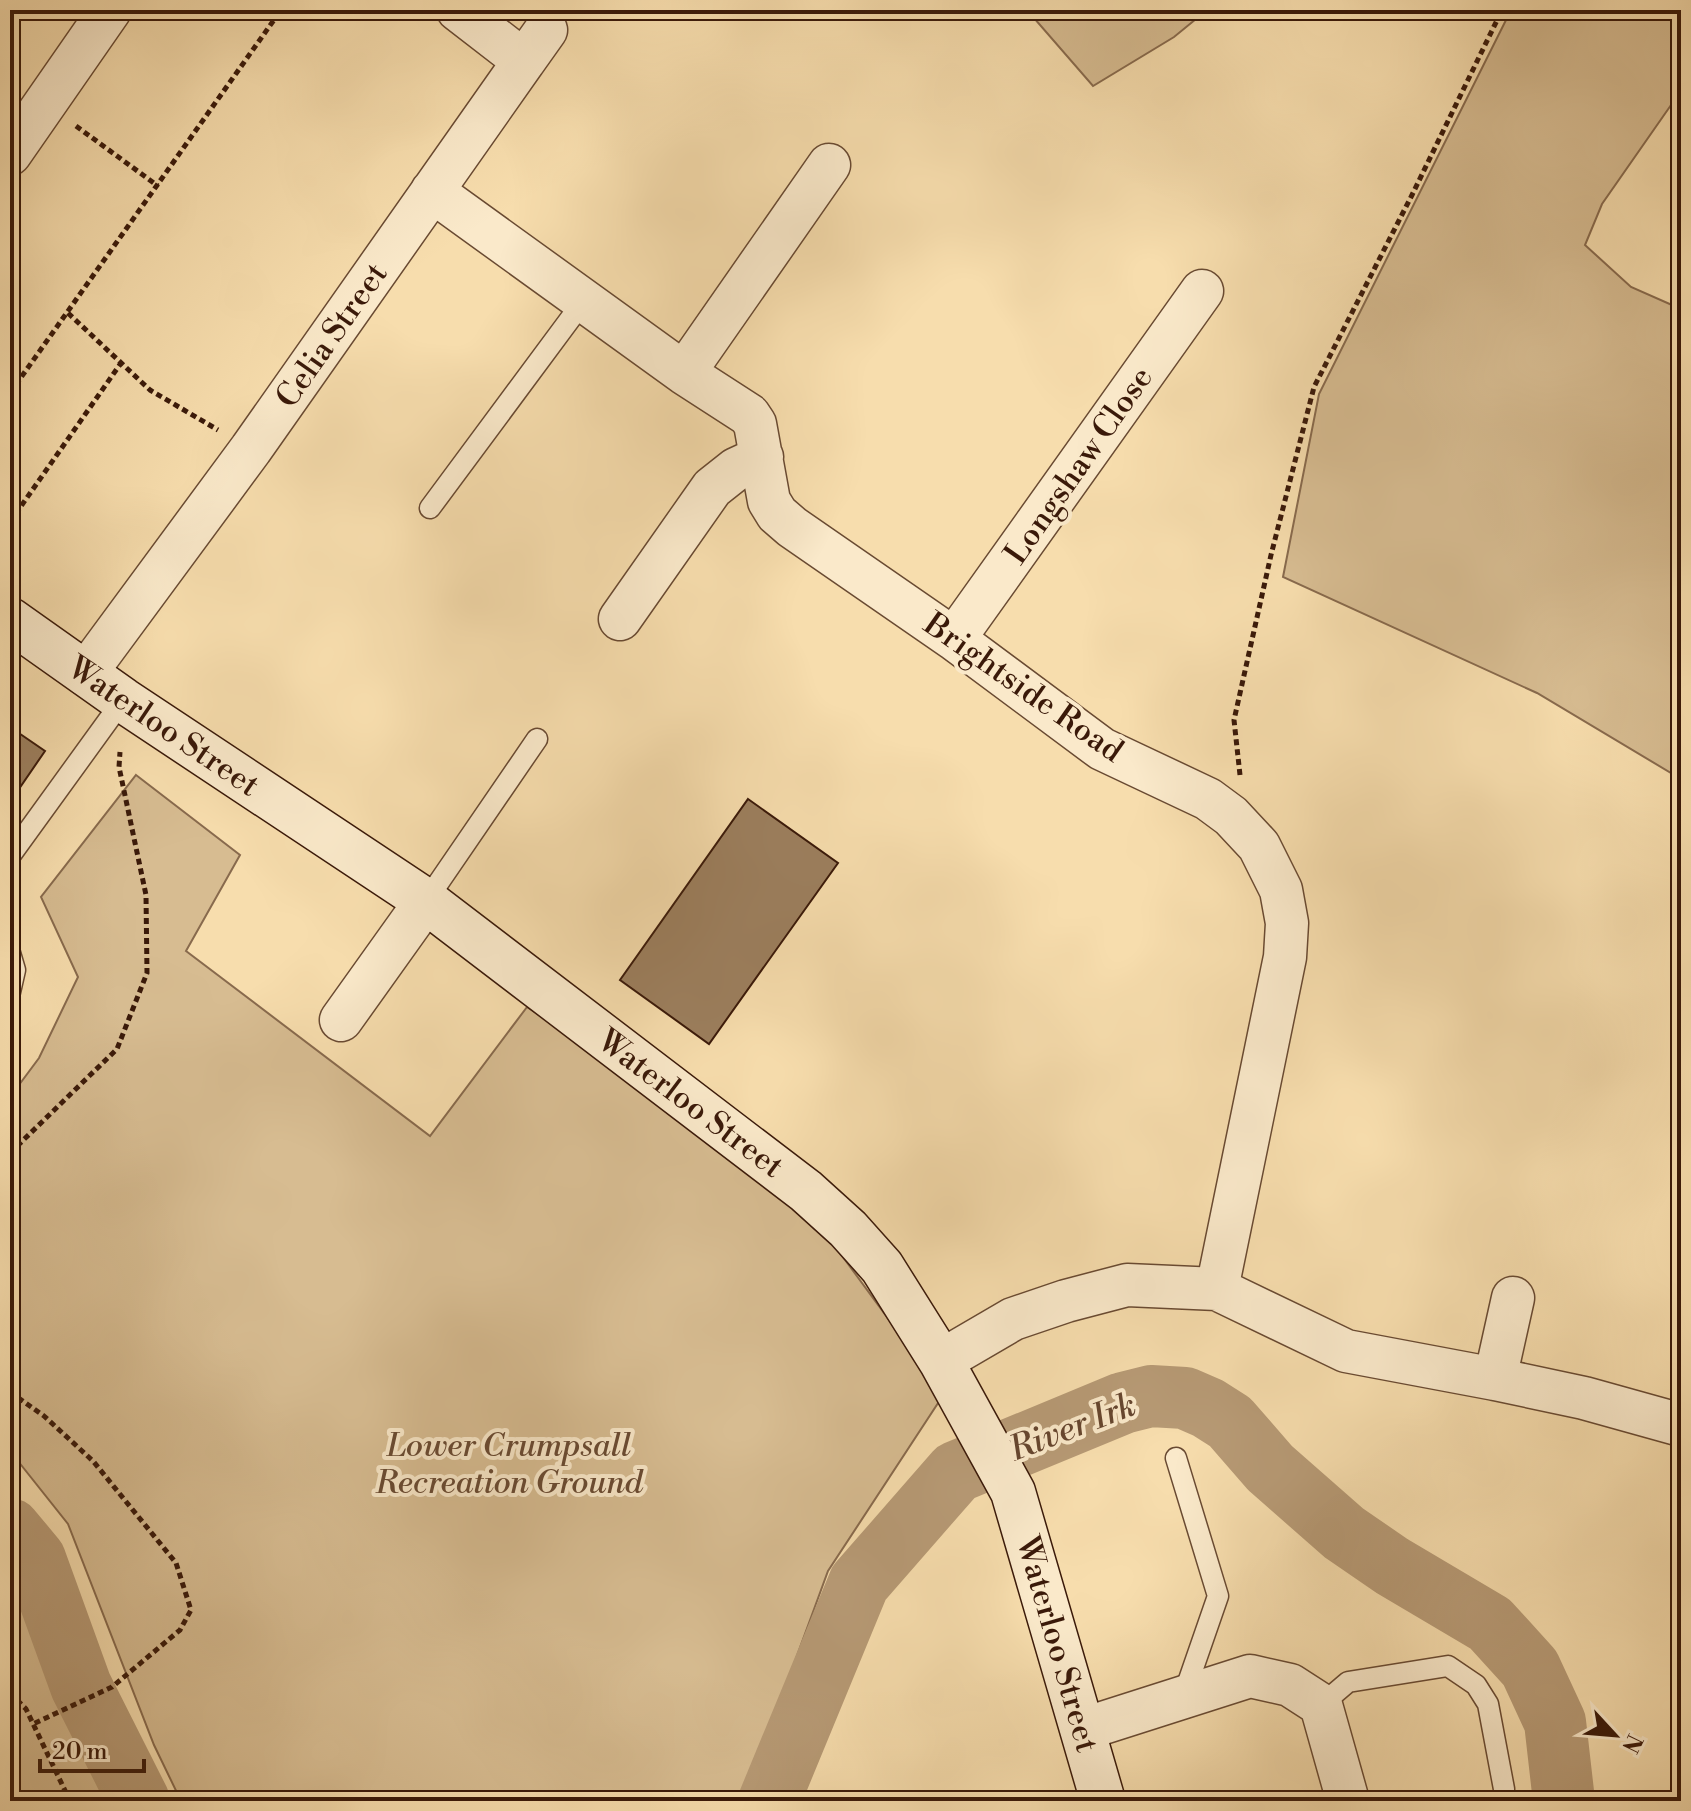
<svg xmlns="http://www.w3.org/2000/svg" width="1691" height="1811" viewBox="0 0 1691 1811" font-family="'Libre Bodoni',serif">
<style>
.green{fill:#d7bc91;stroke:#886a4d;stroke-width:2}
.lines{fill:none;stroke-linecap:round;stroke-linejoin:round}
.river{stroke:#b79a75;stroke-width:62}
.building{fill:#9c7f5e;stroke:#3a1909;stroke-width:2}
.lane-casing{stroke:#694a32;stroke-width:23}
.street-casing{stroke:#694a32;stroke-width:45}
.secondary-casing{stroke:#3a1909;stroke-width:47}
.path{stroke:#3a1909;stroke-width:5;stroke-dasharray:6 4;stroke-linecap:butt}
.lane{stroke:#fae9ca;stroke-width:20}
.street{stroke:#fae9ca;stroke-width:42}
.secondary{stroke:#fae9ca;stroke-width:44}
.labels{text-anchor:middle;stroke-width:8;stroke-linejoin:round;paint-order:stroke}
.street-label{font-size:32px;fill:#3a1909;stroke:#fae9ca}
.park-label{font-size:32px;font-style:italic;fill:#694a32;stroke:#fae9ca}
.water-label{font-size:34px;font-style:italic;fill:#66462f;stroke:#fae9ca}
</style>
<rect width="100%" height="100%" fill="#f7ddad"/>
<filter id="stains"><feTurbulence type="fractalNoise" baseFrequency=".0025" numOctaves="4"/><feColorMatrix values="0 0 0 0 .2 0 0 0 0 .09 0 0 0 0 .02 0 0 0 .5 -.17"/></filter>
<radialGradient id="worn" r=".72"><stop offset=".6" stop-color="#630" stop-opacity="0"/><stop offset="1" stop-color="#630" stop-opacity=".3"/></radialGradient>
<path class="green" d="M1027,10H1207L1174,37L1093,86Z
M1511,10H1678V95L1602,204L1585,245L1631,287L1681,309V779L1537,693L1283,577L1319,394Z
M136,775L240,855L186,951L430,1136L527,1007L605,1058L807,1208L917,1358L942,1397L828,1571L744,1801H181L154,1745L68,1524L10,1451V1097L39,1058L78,977L41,897Z
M10,1554L19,1564L71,1703L120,1801H10Z"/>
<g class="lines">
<path class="river" d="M10,1529L35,1559L81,1686L139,1801
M769,1801L859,1583L956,1472L1123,1403L1151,1396L1185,1398L1208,1408L1230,1422L1270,1468L1344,1533L1392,1566L1490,1624L1530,1668L1555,1722L1564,1801"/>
</g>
<path class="building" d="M10,727L45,751L10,802Z
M748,799L838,863L709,1044L620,980Z"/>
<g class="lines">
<g class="lane-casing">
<path id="lane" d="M430,508L585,299
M10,856L123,700
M426,901L537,739
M10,953L15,970L10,992
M1176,1458L1218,1596L1183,1697
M1321,1705L1348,1682L1448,1666L1476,1685L1488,1704L1504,1789L1503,1801"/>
</g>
<g class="street-casing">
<path id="street" d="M524,61L546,30
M10,154L110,10
M432,191L684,373L749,415L755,424L769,501L777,514L792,527L954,639L1102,749L1208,799L1231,816L1259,846L1281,890L1287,923L1285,957L1217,1289
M684,373L829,165
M620,619L712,488L736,469L762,457
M954,639L1202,291
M85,674L251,449L524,61L458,10
M341,1020L426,901
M941,1361L1013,1319L1066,1301L1127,1285L1217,1289L1346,1351L1495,1379L1584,1398L1681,1425
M1495,1379L1513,1298
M1084,1729L1250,1676L1290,1685L1321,1705L1348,1801"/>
</g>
<g class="secondary-casing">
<path id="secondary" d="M10,620L123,700L426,901L806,1191L848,1229L882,1267L941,1361L1013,1492L1103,1801"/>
</g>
<path class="path" d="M76,126L158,186
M68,313L150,390L218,430
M10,393L281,10
M10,522L121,363
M1240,775L1234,720L1271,555L1314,387L1412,195L1502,10
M10,1153L117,1049L147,973L146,895L119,767L120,752
M10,1392L44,1416L93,1461L176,1563L191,1610L180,1630L112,1687L33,1724
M10,1693L26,1709L70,1801
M55,1801L65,1792"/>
<use href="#lane" class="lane"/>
<use href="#street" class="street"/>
<use href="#secondary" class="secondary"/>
</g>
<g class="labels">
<g class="street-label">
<text transform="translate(331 335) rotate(-55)" y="11">Celia Street</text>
<text transform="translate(1078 465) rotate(-55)" y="11">Longshaw Close</text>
<text transform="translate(1024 687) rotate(35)" y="11">Brightside Road</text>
<text transform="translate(164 726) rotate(34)" y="11">Waterloo Street</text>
<text transform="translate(691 1103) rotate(37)" y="11">Waterloo Street</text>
<text transform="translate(1058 1644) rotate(74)" y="11">Waterloo Street</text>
</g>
<g class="park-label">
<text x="509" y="1456">Lower Crumpsall<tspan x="509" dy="37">Recreation Ground</tspan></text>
</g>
<g class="water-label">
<text transform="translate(1072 1426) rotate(-21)" y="12">River Irk</text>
</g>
</g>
<rect width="1691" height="1811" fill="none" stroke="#f7ddad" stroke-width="40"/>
<rect x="12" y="12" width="1667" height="1787" fill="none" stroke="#3a1909" stroke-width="4"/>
<rect x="20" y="20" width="1651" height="1771" fill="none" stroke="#3a1909" stroke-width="2"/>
<g transform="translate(1615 1735) rotate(116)" stroke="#fae9ca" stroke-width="6" paint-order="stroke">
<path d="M0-6L14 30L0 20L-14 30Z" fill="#3a1909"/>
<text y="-12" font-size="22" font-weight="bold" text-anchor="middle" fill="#3a1909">N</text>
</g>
<path d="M40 1759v12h104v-12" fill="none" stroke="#3a1909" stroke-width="4"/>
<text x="52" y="1759" font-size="24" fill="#3a1909" stroke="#fae9ca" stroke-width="6" paint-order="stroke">20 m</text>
<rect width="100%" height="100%" filter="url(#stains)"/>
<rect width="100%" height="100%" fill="url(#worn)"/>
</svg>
